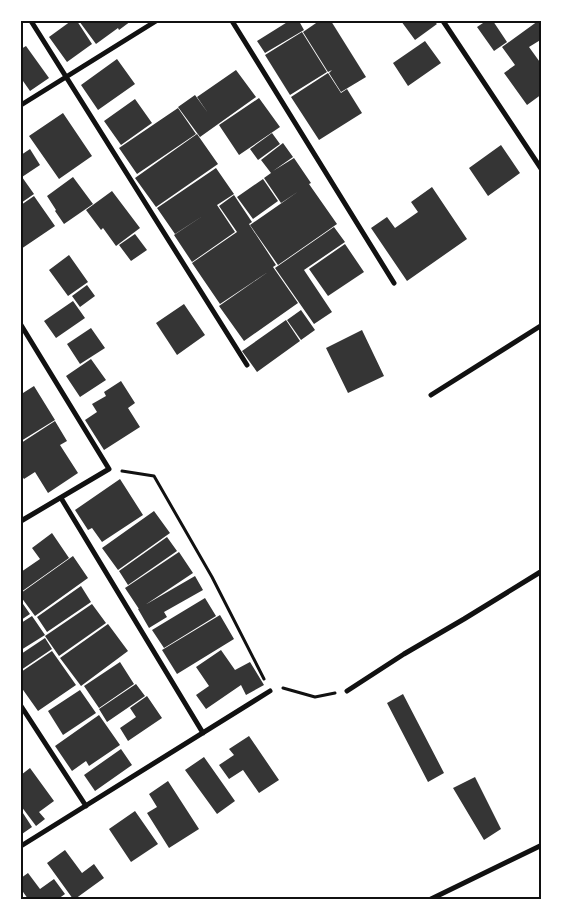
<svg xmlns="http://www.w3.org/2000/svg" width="563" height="920" viewBox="0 0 563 920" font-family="Figtree,sans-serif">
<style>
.building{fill:#353535}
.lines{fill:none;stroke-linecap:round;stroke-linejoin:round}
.path{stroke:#111;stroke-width:3}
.minor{stroke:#111;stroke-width:5}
.neatline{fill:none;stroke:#111;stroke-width:2}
</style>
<rect width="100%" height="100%" fill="#fff"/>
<path class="building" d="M71,21H77L92,44L67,62L49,37Z
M79,21H131L119,30L118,28L96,44Z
M289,21H299L304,30L265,53L257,41Z
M319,21H331L366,77L341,92L329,73L332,70L328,72L303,32Z
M401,21H434L437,24L415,40Z
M486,21H493L507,42L494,51L477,27Z
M538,21H542V39L529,47L542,65V94L527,105L504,73L515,65L502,47Z
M302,32L327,72L290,95L265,55Z
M425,41L441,63L408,86L393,63Z
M26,46L49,78L30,91L23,81L21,82V49Z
M117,59L135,84L98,110L81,85Z
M236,70L256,97L200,137L178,107L195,95L208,113L197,97Z
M328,73L341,93L347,89L362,113L319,140L291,97Z
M259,98L280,127L239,155L219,125Z
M135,99L152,123L121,145L104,121Z
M178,108L196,134L137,174L119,148Z
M63,113L92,156L59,179L29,136Z
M272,133L280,144L258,160L250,149Z
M197,134L218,164L156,207L135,178Z
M283,143L293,157L273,171L294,158L311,183L309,184L337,224L278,265L250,225L299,191L281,203L264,178L271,173L261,160Z
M501,145L520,173L488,196L469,168Z
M30,149L40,165L22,177L34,194L21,203V155Z
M216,168L234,194L217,205L235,232L192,262L174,235L204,215L175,234L157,208Z
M73,177L93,204L64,224L55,211L56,210L47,196Z
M263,179L278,201L253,219L237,197Z
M432,187L467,239L407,281L371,228L387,217L395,228L418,212L411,202Z
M112,191L140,228L116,246L103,228L101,230L86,210Z
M234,195L252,222L249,224L276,265L273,267L298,303L244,341L219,306L268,272L220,304L192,263L237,232L219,206Z
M34,196L55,226L21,249V205Z
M334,227L345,242L304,270L332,312L314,324L275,268Z
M135,234L147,250L131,261L119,245Z
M345,244L364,272L328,296L309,269Z
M69,255L88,282L68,296L49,270Z
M87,285L95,296L80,307L72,296Z
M73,301L85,318L56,338L44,321Z
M184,304L205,335L177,355L156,323Z
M301,310L315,330L301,340L287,320Z
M286,320L300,341L257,372L242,351Z
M91,328L105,348L80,364L67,344Z
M362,330L384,376L348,393L326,348Z
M91,359L106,380L80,397L66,376Z
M121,381L135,403L128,408L140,427L104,450L85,420L97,412L92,404L106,396L104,392Z
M34,386L55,420L21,441V390L23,393Z
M55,421L67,441L60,445L78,473L48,493L35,472L24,479L21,475V443Z
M120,479L143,515L102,542L92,528L88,530L75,510Z
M154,511L170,533L118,570L102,548Z
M52,533L69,558L21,592V572L40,559L32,548Z
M167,537L177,551L128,585L119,571Z
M179,552L193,573L139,609L125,588Z
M73,556L88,578L35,616L21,597V593Z
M195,576L203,590L164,612L167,617L149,628L138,609Z
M81,586L91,602L47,632L37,617Z
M205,598L216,616L164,648L152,630Z
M21,601L30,614L21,620Z
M92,604L106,623L59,656L45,636Z
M220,615L234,639L177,674L162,650Z
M32,616L45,635L21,650V623Z
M108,624L128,651L81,686L60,658Z
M45,638L52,649L21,670V654Z
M221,650L235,670L250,662L264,685L246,695L241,685L206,709L196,695L209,686L196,667Z
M52,651L76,685L38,711L21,687V672Z
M120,662L134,684L99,708L84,686Z
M136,684L145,696L107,722L99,709Z
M80,690L96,713L63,735L48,711Z
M403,694L444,773L428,782L387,703Z
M147,696L162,718L128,741L120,728L136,717L130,708Z
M99,715L120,745L89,766L86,761L72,771L55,746Z
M249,736L279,780L259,793L243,770L229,779L219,765L234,755L229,749Z
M121,749L132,765L95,791L84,775Z
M204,757L235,801L217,814L185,770Z
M30,768L54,801L39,812L45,819L36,826L21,806V775Z
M475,777L501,829L484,840L453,788Z
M168,781L199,829L169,848L147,813L157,807L149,794Z
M21,810L32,827L22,834L21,832Z
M135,811L158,844L131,862L109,829Z
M65,850L82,873L94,864L104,878L75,899H73L47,863Z
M28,873L40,889L54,879L65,894L58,899H28L21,889V878Z"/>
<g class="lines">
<path class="path" d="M122,471L154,476L212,577L264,679
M283,688L315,697L335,693"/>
<path class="minor" d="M31,21L247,365
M232,21L394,283
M443,21L542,170
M21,105L156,21
M21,325L109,469L21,521
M431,395L542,325
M61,498L203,733
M347,691L404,654L464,619L542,571
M21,706L86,806
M21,846L270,691
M431,899L542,845"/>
</g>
<rect width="563" height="920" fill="none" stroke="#ffffff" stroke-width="45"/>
<rect x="22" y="22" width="518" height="876" class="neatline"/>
</svg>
